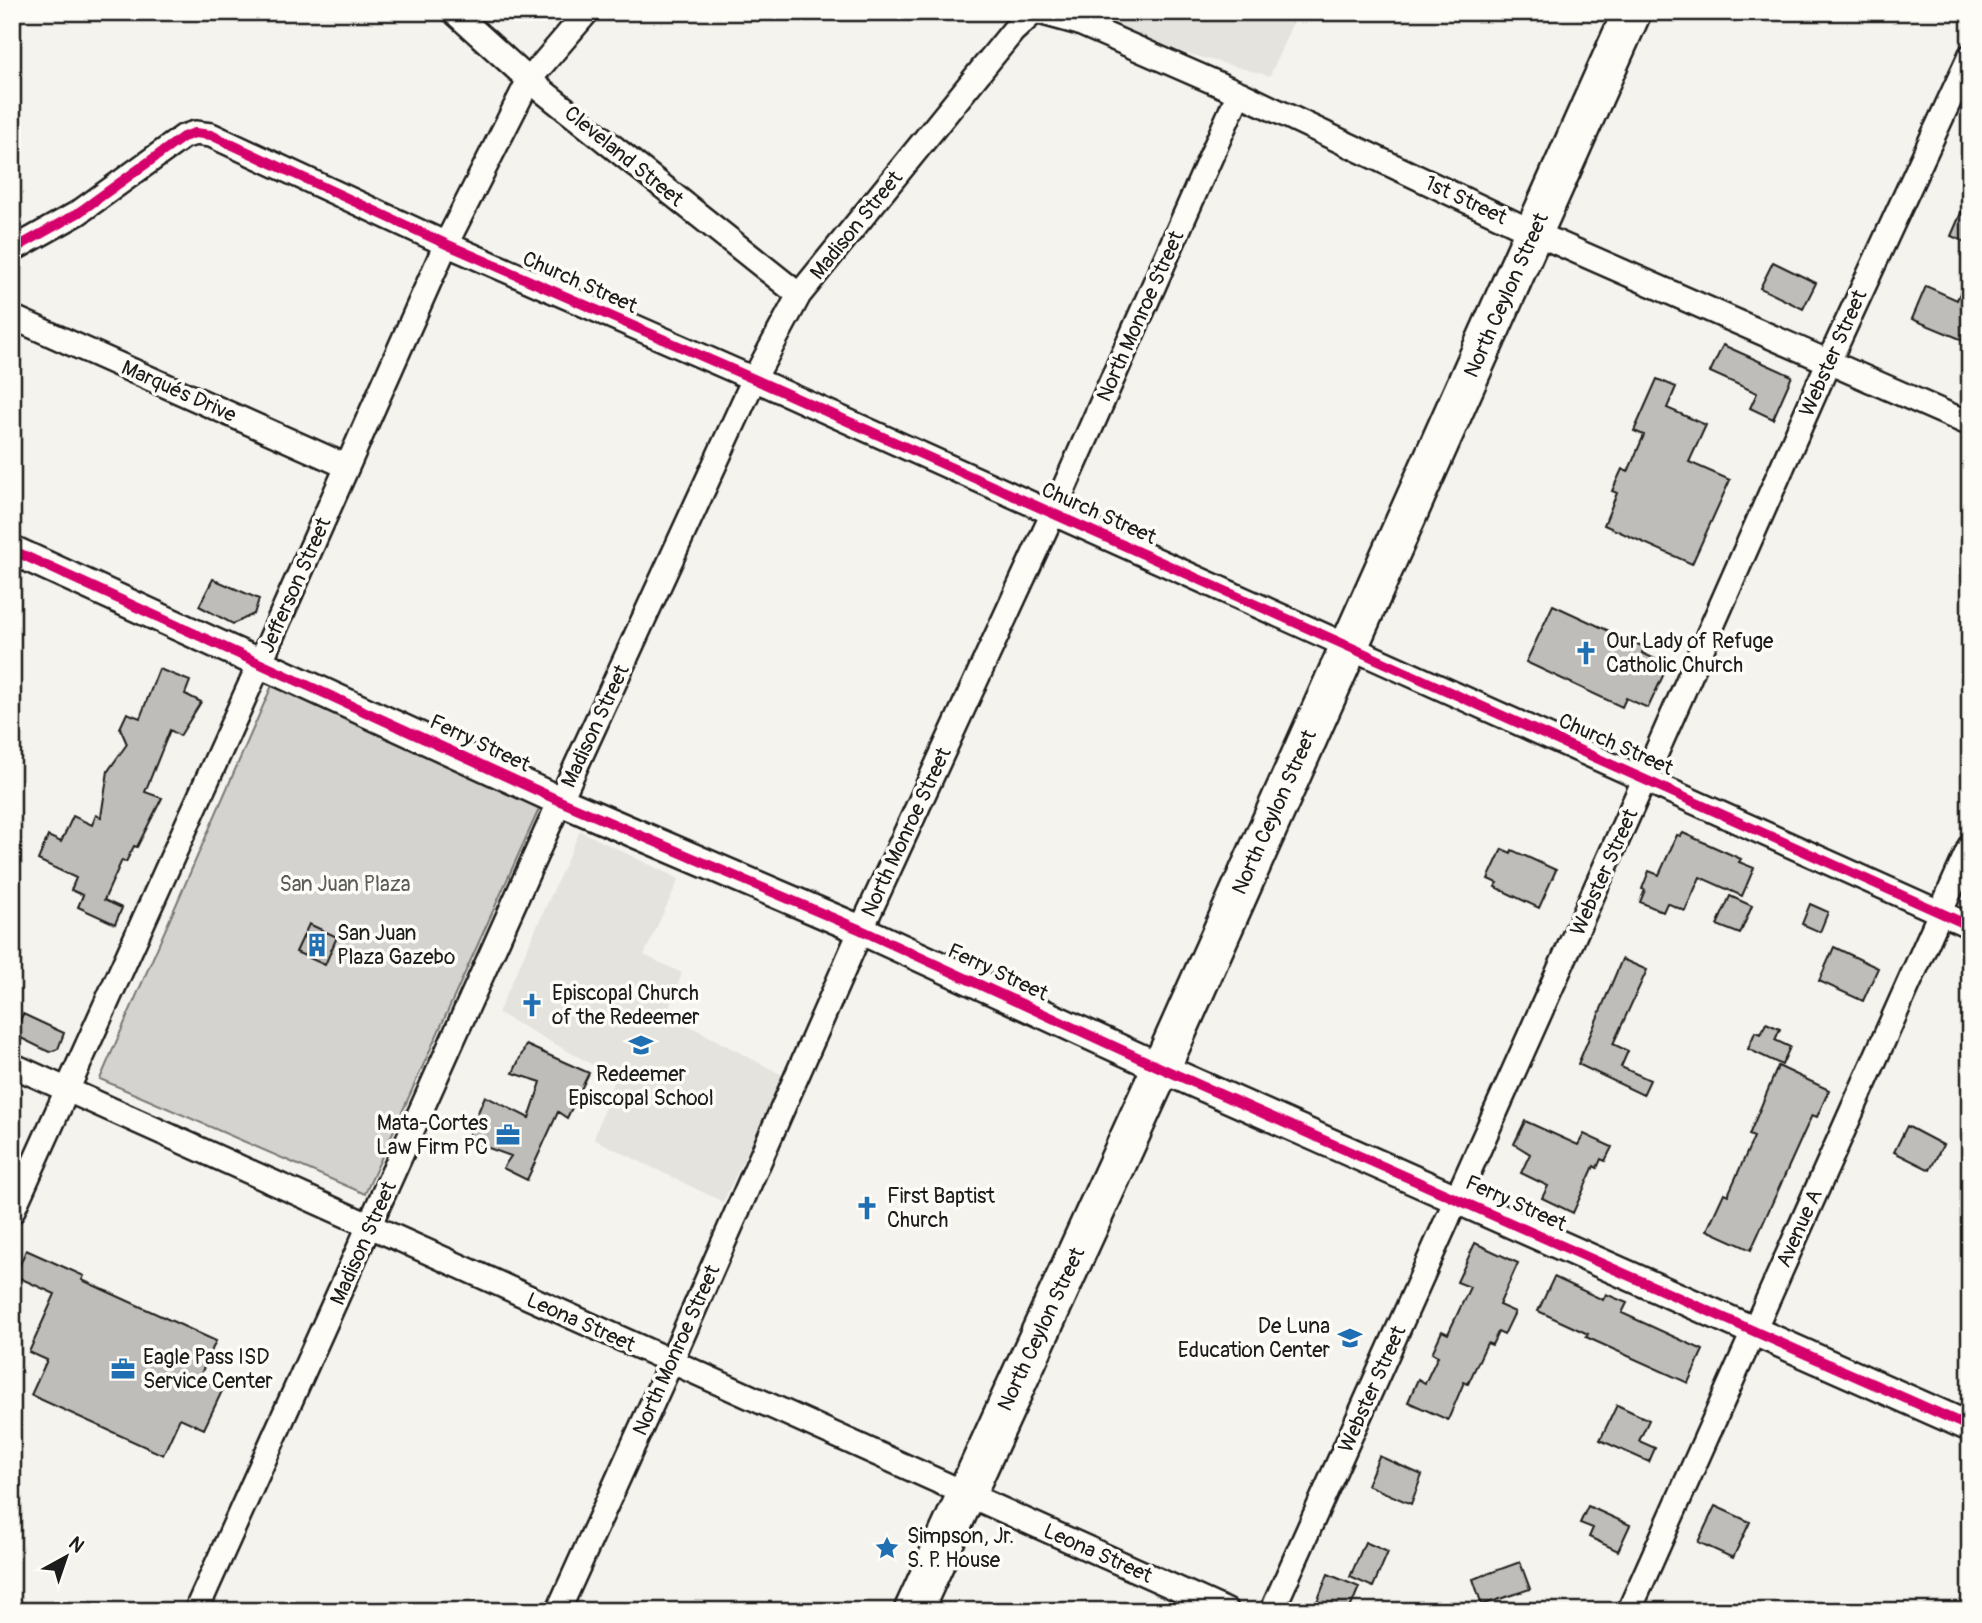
<svg xmlns="http://www.w3.org/2000/svg" width="1982" height="1623" viewBox="0 0 1982 1623" font-family="Pangolin,sans-serif">
<style>
.built{fill:#e4e3de}
.green{fill:#d4d3cf;stroke:#787876;stroke-width:2}
.building{fill:#bebdba;stroke:#1c1c1c;stroke-width:2}
.lines{fill:none;stroke-linecap:round;stroke-linejoin:round}
.minor-casing{stroke:#1c1c1c;stroke-width:28}
.tertiary-casing{stroke:#1c1c1c;stroke-width:33}
.primary-casing{stroke:#1c1c1c;stroke-width:42}
.minor{stroke:#fdfcf7;stroke-width:23}
.tertiary{stroke:#fdfcf7;stroke-width:28}
.primary{stroke:#fdfcf7;stroke-width:37}
.cycleway-casing{stroke:#fdfcf7;stroke-width:15}
.cycleway{stroke:#d6006c;stroke-width:10}
.labels{text-anchor:middle;stroke-width:7;stroke-linejoin:round;paint-order:stroke}
.street-label{font-size:21px;fill:#1c1c1c;stroke:#fdfcf7}
.poi-label{font-size:21px;fill:#1c1c1c;stroke:#fdfcf7;text-anchor:start}
.park-label{font-size:21px;fill:#5c5c5b;stroke:#fdfcf7}
</style>
<rect width="100%" height="100%" fill="#f4f3ee"/>
<filter id="ink" filterUnits="userSpaceOnUse"><feTurbulence type="fractalNoise" baseFrequency=".0143" numOctaves="2"/><feDisplacementMap in="SourceGraphic" scale="14" xChannelSelector="R" yChannelSelector="G"/><feConvolveMatrix kernelMatrix="1 2 1 2 8 2 1 2 1" color-interpolation-filters="sRGB"/></filter>
<g filter="url(#ink)">
<path class="built" d="M1082,12H1297L1270,76L1167,48Z
M580,831L679,879L644,955L682,973L667,1014L784,1076L723,1202L594,1139L615,1077L498,1013Z"/>
<path class="green" d="M273,683L540,807L365,1194L100,1079Z"/>
<path class="building" d="M1970,192V244L1951,236Z
M1773,262L1816,283L1803,309L1760,288Z
M1970,270V343L1912,319L1926,286L1957,300Z
M1723,345L1792,376L1773,419L1750,408L1757,393L1710,372Z
M1657,379L1676,387L1667,408L1706,425L1689,462L1730,480L1692,564L1604,525L1617,493L1612,491L1622,469L1628,472L1644,435L1634,431Z
M213,579L259,599L254,614L233,624L199,606Z
M1553,605L1644,647L1642,653L1668,665L1648,708L1626,698L1622,707L1526,662Z
M159,669L190,681L185,694L201,702L180,736L170,730L145,792L162,798L137,847L134,846L126,862L122,860L104,900L122,908L115,924L78,907L83,895L71,890L76,878L38,860L48,836L61,842L73,816L92,825L96,815L101,817L108,771L127,744L120,728L127,713L140,718Z
M1683,833L1741,859L1739,862L1754,868L1742,896L1700,877L1685,911L1667,903L1663,912L1640,902L1645,890L1642,889L1649,871L1659,875L1677,835L1681,836Z
M1502,849L1511,853L1512,850L1556,870L1539,908L1495,887L1497,883L1488,879Z
M1730,896L1752,906L1740,934L1717,925Z
M1810,904L1828,912L1820,932L1802,924Z
M309,924L337,937L325,965L296,952Z
M1834,947L1878,968L1863,1001L1819,981Z
M1622,959L1647,970L1613,1044L1628,1051L1621,1067L1650,1080L1643,1095L1578,1064Z
M23,1014L64,1033L58,1049L49,1052L13,1034Z
M1766,1023L1780,1029L1775,1040L1790,1047L1782,1065L1748,1049L1755,1032L1761,1034Z
M526,1045L589,1073L567,1118L558,1112L527,1180L503,1168L511,1156L466,1140L485,1096L529,1118L541,1082L513,1073Z
M1778,1066L1829,1090L1817,1117L1812,1115L1751,1250L1707,1230L1724,1193L1728,1195L1754,1137L1749,1135Z
M1525,1121L1578,1145L1584,1134L1612,1147L1605,1161L1601,1159L1597,1168L1594,1166L1573,1213L1542,1198L1548,1186L1521,1173L1530,1154L1514,1144Z
M1907,1126L1943,1145L1930,1170L1894,1152Z
M1475,1243L1518,1263L1499,1305L1515,1312L1504,1335L1498,1332L1492,1345L1487,1343L1468,1384L1464,1382L1448,1420L1408,1402L1418,1379L1425,1383L1438,1356L1432,1353L1442,1331L1448,1334L1470,1287L1457,1282Z
M26,1250L84,1276L82,1280L216,1341L199,1378L223,1389L204,1429L180,1418L163,1455L31,1395L47,1360L29,1352L55,1294L15,1276Z
M1554,1277L1603,1300L1606,1294L1627,1303L1622,1313L1703,1350L1688,1383L1586,1337L1588,1334L1538,1311Z
M1617,1405L1649,1420L1639,1441L1655,1448L1649,1462L1600,1440Z
M1379,1456L1422,1475L1411,1504L1367,1485Z
M1588,1506L1630,1525L1618,1551L1589,1537L1593,1528L1580,1523Z
M1715,1506L1750,1522L1733,1558L1698,1542Z
M1365,1542L1388,1552L1373,1587L1350,1577Z
M1520,1562L1530,1589L1482,1605L1473,1579Z
M1328,1574L1359,1587L1349,1611H1323L1315,1607Z"/>
<g class="lines">
<g class="minor-casing">
<path id="minor" d="M454,12L529,80L799,295
M1039,12L1079,23L1239,93L1535,233L1970,424
M12,250L78,213L183,137L195,133L211,135L446,244L754,379L1970,926
M12,317L346,466
M12,1065L1227,1611
M12,1212L260,663L446,244L529,80L587,12
M196,1611L560,801L754,379L799,295L1013,31L1034,12
M558,1611L671,1362L861,930L1053,513L1239,93
M1272,1611L1645,778L1829,361L1970,56
M1629,1611L1970,846"/>
</g>
<g class="tertiary-casing">
<path id="tertiary" d="M12,550L560,801L861,930L1161,1068L1970,1427"/>
</g>
<g class="primary-casing">
<path id="primary" d="M913,1611L1161,1068L1632,12"/>
</g>
<use href="#minor" class="minor"/>
<use href="#tertiary" class="tertiary"/>
<use href="#primary" class="primary"/>
<g class="cycleway-casing">
<path id="cycleway" d="M12,250L78,213L183,137L195,133L211,135L446,244L754,379L1970,926
M12,550L560,801L861,930L1161,1068L1970,1427"/>
</g>
<use href="#cycleway" class="cycleway"/>
</g>
</g>
<defs>
<g id="church-bare" transform="scale(1.89)"><path d="M-1.2-6h2.4v3.5h3.3v2.4h-3.3V6h-2.4V-.1h-3.3v-2.4h3.3Z" fill="#1f6fb2" stroke="#fdfcf7" stroke-width="2.5" paint-order="stroke"/></g>
<g id="building-bare" transform="scale(1.89)"><path d="M-4-6H4V6H1V3H-1V6H-4ZM-2.5-4.3h1.7v1.8h-1.7ZM.8-4.3h1.7v1.8H.8ZM-2.5-1h1.7V.8h-1.7ZM.8-1h1.7V.8H.8Z" fill="#1f6fb2" stroke="#fdfcf7" stroke-width="2.5" paint-order="stroke"/></g>
<g id="school-bare" transform="scale(1.89)"><path d="M0-5L7-2L0 1L-7-2ZM-4 1L0 2.5L4 1V4Q0 6-4 4Z" fill="#1f6fb2" stroke="#fdfcf7" stroke-width="2.5" paint-order="stroke"/></g>
<g id="office-bare" transform="scale(1.89)"><path d="M-6-3h4V-5.5h4V-3h4V5H-6ZM-1-4.5V-3h2v-1.5ZM-6 0V1H6V0Z" fill="#1f6fb2" stroke="#fdfcf7" stroke-width="2.5" paint-order="stroke"/></g>
<g id="sight-bare" transform="scale(1.89)"><path d="M0-6L1.8-2.2L6-1.7L2.9 1.2L3.7 5.4L0 3.3L-3.7 5.4L-2.9 1.2L-6-1.7L-1.8-2.2Z" fill="#1f6fb2" stroke="#fdfcf7" stroke-width="2.5" paint-order="stroke"/></g>
</defs>
<g fill-rule="evenodd">
<use href="#church-bare" x="1586" y="653"/>
<use href="#building-bare" x="317" y="945"/>
<use href="#church-bare" x="532" y="1005"/>
<use href="#school-bare" x="641" y="1045"/>
<use href="#office-bare" x="508" y="1135"/>
<use href="#church-bare" x="867" y="1208"/>
<use href="#school-bare" x="1350" y="1338"/>
<use href="#office-bare" x="123" y="1369"/>
<use href="#sight-bare" x="887" y="1548"/>
</g>
<g class="labels">
<g class="street-label">
<text transform="translate(624 156) rotate(39)" y="7">Cleveland Street</text>
<text transform="translate(1466 200) rotate(25)" y="7">1st Street</text>
<text transform="translate(856 225) rotate(-51)" y="7">Madison Street</text>
<text transform="translate(580 282) rotate(24)" y="7">Church Street</text>
<text transform="translate(1506 295) rotate(-66)" y="7">North Ceylon Street</text>
<text transform="translate(1140 316) rotate(-66)" y="7">North Monroe Street</text>
<text transform="translate(1833 353) rotate(-66)" y="7">Webster Street</text>
<text transform="translate(179 391) rotate(24)" y="7">Marqués Drive</text>
<text transform="translate(1099 513) rotate(24)" y="7">Church Street</text>
<text transform="translate(295 585) rotate(-66)" y="7">Jefferson Street</text>
<text transform="translate(595 726) rotate(-65)" y="7">Madison Street</text>
<text transform="translate(480 743) rotate(25)" y="7">Ferry Street</text>
<text transform="translate(1616 744) rotate(24)" y="7">Church Street</text>
<text transform="translate(1274 812) rotate(-66)" y="7">North Ceylon Street</text>
<text transform="translate(906 832) rotate(-65)" y="7">North Monroe Street</text>
<text transform="translate(1604 872) rotate(-66)" y="7">Webster Street</text>
<text transform="translate(998 972) rotate(25)" y="7">Ferry Street</text>
<text transform="translate(1516 1203) rotate(24)" y="7">Ferry Street</text>
<text transform="translate(1799 1228) rotate(-66)" y="7">Avenue A</text>
<text transform="translate(363 1243) rotate(-66)" y="7">Madison Street</text>
<text transform="translate(581 1322) rotate(24)" y="7">Leona Street</text>
<text transform="translate(1041 1329) rotate(-65)" y="7">North Ceylon Street</text>
<text transform="translate(676 1350) rotate(-66)" y="7">North Monroe Street</text>
<text transform="translate(1372 1389) rotate(-66)" y="7">Webster Street</text>
<text transform="translate(1098 1553) rotate(24)" y="7">Leona Street</text>
</g>
<g class="poi-label">
<text x="1606" y="648">Our Lady of Refuge<tspan x="1606" dy="24">Catholic Church</tspan></text>
<text x="337" y="940">San Juan<tspan x="337" dy="24">Plaza Gazebo</tspan></text>
<text x="552" y="1000">Episcopal Church<tspan x="552" dy="24">of the Redeemer</tspan></text>
<text x="641" y="1081" text-anchor="middle">Redeemer<tspan x="641" dy="24">Episcopal School</tspan></text>
<text x="488" y="1130" text-anchor="end">Mata-Cortes<tspan x="488" dy="24">Law Firm PC</tspan></text>
<text x="887" y="1203">First Baptist<tspan x="887" dy="24">Church</tspan></text>
<text x="1330" y="1333" text-anchor="end">De Luna<tspan x="1330" dy="24">Education Center</tspan></text>
<text x="143" y="1364">Eagle Pass ISD<tspan x="143" dy="24">Service Center</tspan></text>
<text x="907" y="1543">Simpson, Jr.<tspan x="907" dy="24">S. P. House</tspan></text>
</g>
<g class="park-label">
<text x="345" y="891">San Juan Plaza</text>
</g>
</g>
<rect width="1982" height="1623" fill="none" stroke="#fdfcf7" stroke-width="42"/>
<rect x="21" y="21" width="1940" height="1581" fill="none" stroke="#1c1c1c" stroke-width="2.5" filter="url(#ink)"/>
<g transform="translate(66 1557) rotate(40)" stroke="#fdfcf7" stroke-width="5" paint-order="stroke">
<path d="M0-5L12 26L0 18L-12 26Z" fill="#1c1c1c"/>
<text y="-10" font-size="19" font-weight="bold" text-anchor="middle" fill="#1c1c1c">N</text>
</g>
</svg>
